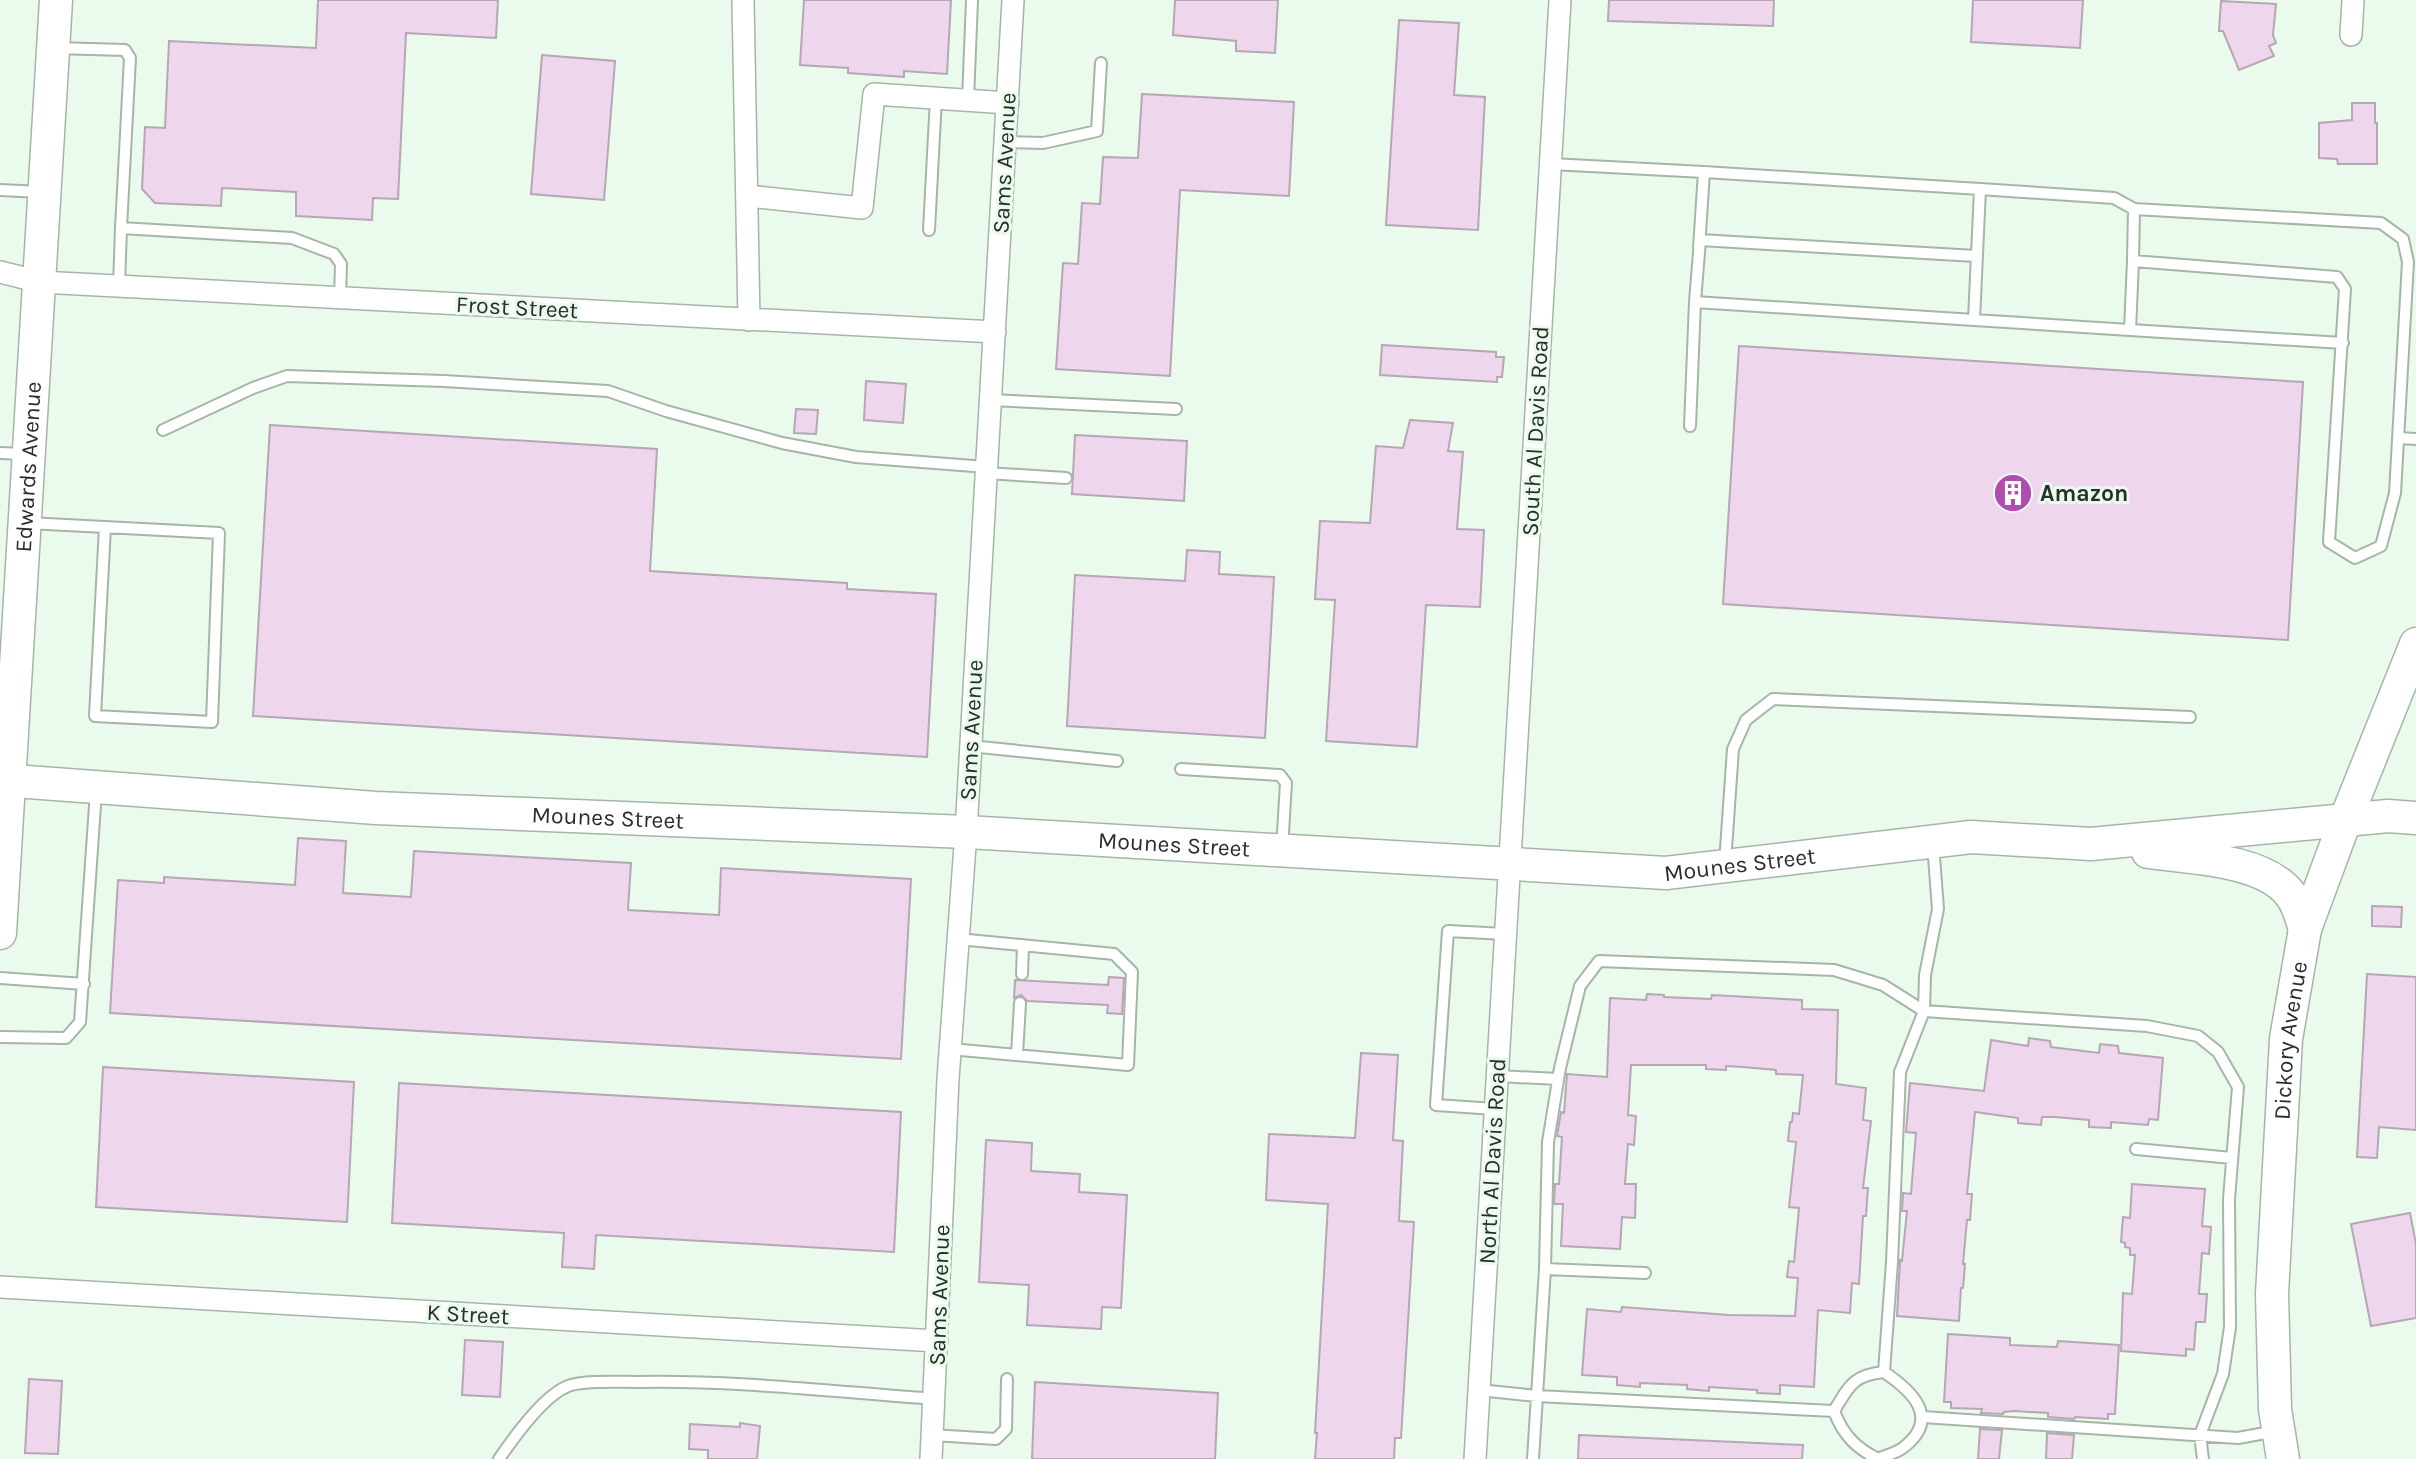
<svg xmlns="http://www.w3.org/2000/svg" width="2416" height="1459" viewBox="0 0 2416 1459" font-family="Karla,sans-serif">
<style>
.building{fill:#eed6ed;stroke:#b5a7b4;stroke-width:2}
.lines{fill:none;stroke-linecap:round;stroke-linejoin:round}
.lane-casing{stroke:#a6b5a8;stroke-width:14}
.street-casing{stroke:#a6b5a8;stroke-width:24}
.secondary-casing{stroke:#a6b5a8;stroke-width:35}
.lane{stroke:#fff;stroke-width:10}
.street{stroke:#fff;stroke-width:21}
.secondary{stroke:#fff;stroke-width:32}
.labels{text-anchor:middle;stroke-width:6;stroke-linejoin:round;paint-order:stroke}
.street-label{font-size:23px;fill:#282e29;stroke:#eafaec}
.poi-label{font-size:23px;font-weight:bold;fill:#282e29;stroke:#eafaec;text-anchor:start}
</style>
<rect width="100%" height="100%" fill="#eafaec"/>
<path class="building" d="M318,0H498L496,38L406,33L398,199L373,198L372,220L296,216V192L222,188L221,206L155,203L142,189L145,127L165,128L169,41L316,48Z
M804,0H951L947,74L904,71V77L848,73V68L800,65Z
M1175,0H1278L1275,53L1236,51V41L1173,35Z
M1609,0H1774L1773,26L1608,21Z
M1973,0H2083L2080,48L1971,42Z
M2221,1L2276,4L2273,35L2276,43L2269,46L2274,56L2239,70L2223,31H2219Z
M1399,20L1459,23L1454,95L1485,97L1478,230L1386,225Z
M542,55L615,61L604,200L531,194Z
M1142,94L1294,102L1289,196L1180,190L1170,376L1056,369L1063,263L1078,264L1082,203L1100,204L1103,157L1138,158Z
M2352,103H2375V123H2377V164H2338L2337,159L2319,158V123L2352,120Z
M1382,345L1496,352V357H1504L1502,377H1497V382L1380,375Z
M1739,346L2303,382L2288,640L1723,604Z
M866,381L906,384L903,423L864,420Z
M796,409L818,410L816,434L794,433Z
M1410,420L1453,423L1448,451L1463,452L1457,529L1484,530L1480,607L1426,605L1417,747L1326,741L1335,600L1315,599L1320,521L1370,523L1376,446L1403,448Z
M270,425L657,449L650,571L847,583V589L936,594L927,757L253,716Z
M1075,435L1187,441L1184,501L1072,494Z
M1187,550L1220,552L1219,574L1274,577L1265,738L1067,726L1075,575L1185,581Z
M298,838L346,841L343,893L411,897L414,851L631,863L628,910L719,915L721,868L911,879L901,1059L110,1013L118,880L164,883V877L295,885Z
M2372,906L2402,907L2401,927L2372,926Z
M2367,974L2416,977V1130L2379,1127L2377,1158L2357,1157Z
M1109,977L1124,978L1122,1014L1107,1013L1108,1005L1027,1001L1021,995L1014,998L1015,980L1108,985Z
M1647,994L1664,995V997L1711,999L1712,995L1802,1000V1009L1838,1010L1836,1084L1866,1088L1863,1120L1871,1121L1863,1188H1868L1866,1216H1863L1859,1284L1852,1283L1850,1313L1818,1310L1814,1387L1780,1385V1394L1757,1393V1390L1709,1387V1391L1687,1389V1385L1640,1383V1387L1617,1385V1377L1582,1375L1587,1309L1621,1312L1622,1307L1729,1315L1795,1316L1798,1278L1787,1277L1789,1261L1794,1262L1799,1208L1789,1207L1796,1142L1788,1141L1790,1122H1792L1793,1113L1799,1114L1803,1075L1776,1074V1070L1743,1067L1726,1066V1070L1706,1069V1065H1631L1628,1115L1636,1116L1634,1145L1628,1144L1625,1184H1636L1635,1218L1622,1217L1620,1249L1561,1246L1563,1204H1554L1555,1184H1559L1562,1137L1557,1136L1561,1112L1564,1113L1567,1074L1607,1077L1610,998L1646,1000Z
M2029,1038L2050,1041L2051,1047L2099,1053L2100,1044L2118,1046L2119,1053L2163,1058L2158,1120L2149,1119L2148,1125L2111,1122V1128L2089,1127V1120L2055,1117H2042L2041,1125L2018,1123V1118L1975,1112L1967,1194H1972L1970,1220H1967L1963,1264H1965L1963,1288H1961L1959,1321L1897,1316L1900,1260L1902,1261L1907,1211H1902L1903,1193L1911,1194L1916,1133L1906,1132L1910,1083L1984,1091L1991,1040L2028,1046Z
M1361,1053L1398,1055L1393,1140L1403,1141L1399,1221L1414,1222L1401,1438H1395L1394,1459H1315L1317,1433H1315L1328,1204L1266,1200L1269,1134L1355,1138Z
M103,1067L354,1082L347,1222L96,1207Z
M399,1083L901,1112L894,1252L596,1235L594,1269L581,1268L562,1267L564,1233L392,1223Z
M986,1140L1032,1143L1031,1171L1080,1174L1079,1192L1127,1195L1121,1308L1102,1307L1101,1329L1027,1325L1029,1285L979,1282Z
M2132,1184L2205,1189L2202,1226L2211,1227L2209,1254L2202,1253L2199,1294H2207L2205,1322H2196L2194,1350L2186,1349V1356L2121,1351L2123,1293L2132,1294L2135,1255H2130V1248L2125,1247V1243L2121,1242L2123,1217L2130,1218Z
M2410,1213L2416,1244V1318L2371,1326L2351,1224Z
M1948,1334L2010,1338V1345L2057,1347L2058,1341L2119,1345L2115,1414H2108V1419L2075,1417L2074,1419L2048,1417V1413L2014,1411L2004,1412L2003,1414L1981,1413L1982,1409L1951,1408V1402H1944Z
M465,1340L503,1342L500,1397L462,1395Z
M29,1379L62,1381L58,1454L25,1453Z
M1035,1382L1218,1393L1215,1459H1032Z
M740,1423L760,1426L757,1459H708V1450L689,1449L690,1424L740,1427Z
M1980,1429L2002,1430L1999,1459H1978Z
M2047,1433L2074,1435L2072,1459H2046Z
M1579,1435L1803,1445L1802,1459H1578Z"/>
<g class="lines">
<g class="lane-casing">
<path id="lane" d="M55,48L125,50L130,58L121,228
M968,100L972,0
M1005,142L1043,143L1097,131L1101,63
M1551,164L1704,172
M1980,189L2114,198L2134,209
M0,190L42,192
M929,230L936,98
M1699,248L1704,172L1980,189L1974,320L2130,330L2133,261L2337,277L2345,289L2329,542L2355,558L2381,546L2395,493L2408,262L2403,239L2381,223L2134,209L2133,261
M119,286L121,228L292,238L334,254L341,264L340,297
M1695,302L1974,320
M2130,330L2343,343
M991,400L1176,409
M1690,426L1695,302L1700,240L1976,256
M163,430L253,388L287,376L444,381L608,391L666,411L782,443L856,457L987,467
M2399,438L2416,439
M0,453L25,454
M986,473L1066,478
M28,523L219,533L212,722L95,716L105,527
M970,746L1117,761
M1181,769L1280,775L1286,783L1282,849
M1933,844L1938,909L1925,975L1924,1011L2147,1026L2198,1036L2218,1052L2238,1087L2229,1199L2230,1327L2223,1374L2200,1435L2203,1459
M1725,863L1733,749L1746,720L1773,699L2190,717
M1022,974L1023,945
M0,978L84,984
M0,1037L66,1038L80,1022L96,791
M950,1049L1128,1065L1132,972L1114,954L958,939
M1017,1055L1020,1003
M1497,1076L1558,1079
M1495,1109L1436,1105L1448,931L1505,934
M2136,1149L2232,1158
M1545,1269L1645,1273
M1884,1372C1912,1391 1941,1418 1904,1447C1897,1453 1886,1455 1878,1459C1856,1448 1843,1435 1834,1411C1849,1386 1853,1375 1884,1372Z
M1479,1390L1537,1396L1834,1411
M1923,1417L2238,1438L2276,1431
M932,1435L996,1439L1006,1429L1007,1379
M499,1459C514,1437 543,1396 568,1386C584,1380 619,1382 637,1382C736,1380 836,1392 935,1399
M1533,1459L1545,1269L1548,1142L1560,1068L1580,986L1599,961L1834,970L1883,985L1924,1011L1900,1072L1892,1262L1884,1372"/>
</g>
<g class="street-casing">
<path id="street" d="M743,0L749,320
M2351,35L2353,0
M748,196L862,208L874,94L1008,103
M0,272L40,282L995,332
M0,1287L937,1341
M931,1459L948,1079L966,832L1013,0
M1475,1459L1560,0"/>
</g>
<g class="secondary-casing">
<g id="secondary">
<path id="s1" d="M0,780L376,808L966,832L1666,873L1971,837L2091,844L2388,816L2416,818"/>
<path d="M2148,852C2190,858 2263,859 2290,894C2298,903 2301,918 2305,929"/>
<path id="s2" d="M0,933L56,0"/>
<path id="s3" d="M2283,1459L2275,1409L2272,1294L2286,1039L2305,929L2345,821L2416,644"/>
</g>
</g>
<use href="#lane" class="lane"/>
<use href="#street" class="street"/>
<use href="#secondary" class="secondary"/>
</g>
<defs>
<g id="building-disc" transform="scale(2.0125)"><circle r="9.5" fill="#b04bb0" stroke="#eafaec"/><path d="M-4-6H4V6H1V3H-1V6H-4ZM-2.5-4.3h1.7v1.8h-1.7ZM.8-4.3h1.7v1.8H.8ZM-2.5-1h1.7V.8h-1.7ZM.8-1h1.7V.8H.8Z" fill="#fff"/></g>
</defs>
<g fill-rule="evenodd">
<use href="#building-disc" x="2013" y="493"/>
</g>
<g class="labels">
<g class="street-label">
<text transform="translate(1004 163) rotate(-87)" y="8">Sams Avenue</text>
<text transform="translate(517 307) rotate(3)" y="8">Frost Street</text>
<text transform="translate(1535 431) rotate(-87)" y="8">South Al Davis Road</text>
<text dy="8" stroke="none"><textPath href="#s2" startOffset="467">Edwards Avenue</textPath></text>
<text transform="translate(971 730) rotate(-87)" y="8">Sams Avenue</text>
<text dy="8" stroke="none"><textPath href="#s1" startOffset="609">Mounes Street</textPath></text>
<text dy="8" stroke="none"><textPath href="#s1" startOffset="1176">Mounes Street</textPath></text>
<text dy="8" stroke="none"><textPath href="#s1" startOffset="1743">Mounes Street</textPath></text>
<text dy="8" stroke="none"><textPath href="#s3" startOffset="420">Dickory Avenue</textPath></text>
<text transform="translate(1492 1161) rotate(-87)" y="8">North Al Davis Road</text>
<text transform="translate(939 1295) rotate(-88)" y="8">Sams Avenue</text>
<text transform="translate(468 1314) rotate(3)" y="8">K Street</text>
</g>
<g class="poi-label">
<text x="2040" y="501">Amazon</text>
</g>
</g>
</svg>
